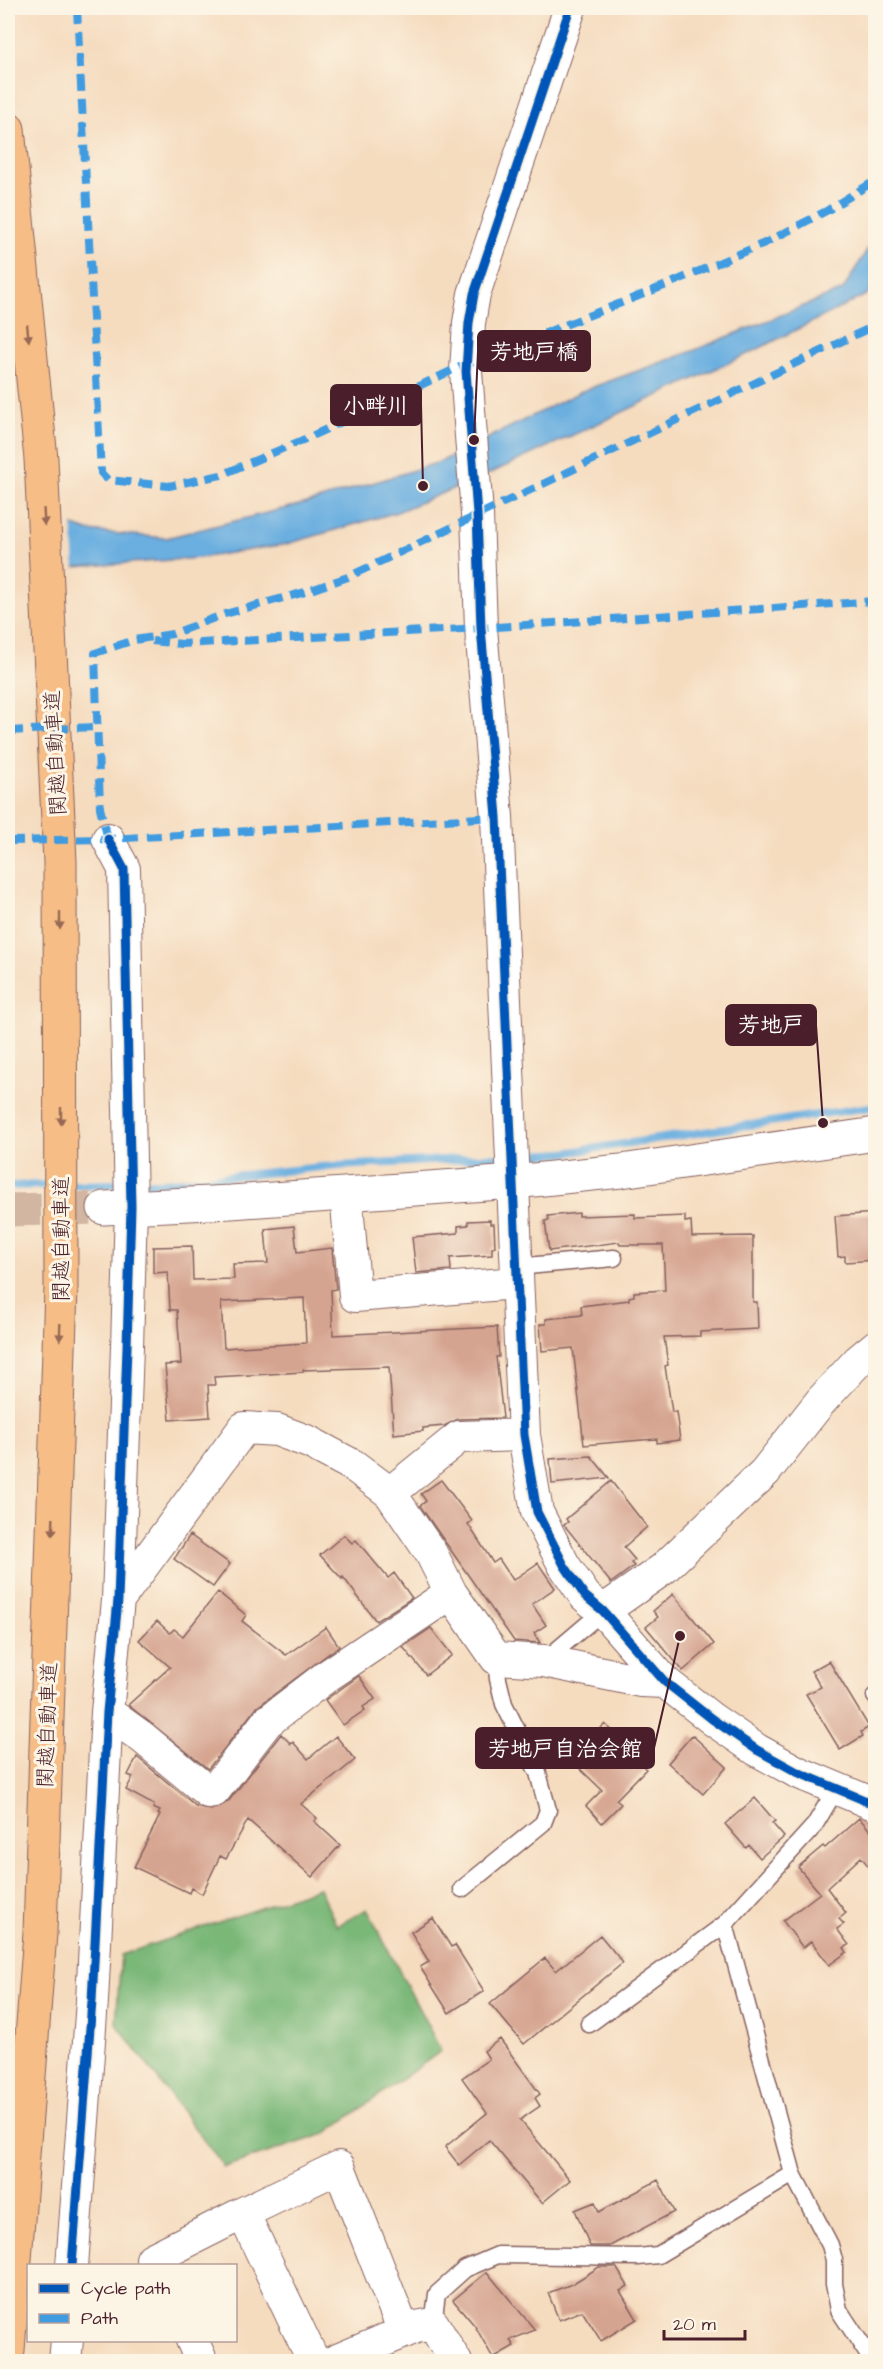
<svg xmlns="http://www.w3.org/2000/svg" width="883" height="2369" viewBox="0 0 883 2369" font-family="'Architects Daughter','Klee One',sans-serif">
<style>
.forest{fill:#7ab878;stroke:#626c52;stroke-width:1.5}
.water{fill:#6aafe0;stroke:#5a6786;stroke-width:1.5}
.pier{fill:#f5dcbf}
.lines{fill:none;stroke-linecap:round;stroke-linejoin:round}
.stream{stroke:#6aafe0;stroke-width:8}
.building{fill:#d5a490;fill-rule:evenodd}
.tertiary-tunnel{stroke:#d3b6a1;stroke-width:33;stroke-dasharray:33 16;stroke-linecap:butt}
.service-casing{stroke:#86615f;stroke-width:19}
.minor-casing{stroke:#86615f;stroke-width:34}
.tertiary-casing{stroke:#86615f;stroke-width:35}
.motorway-casing{stroke:#86615f;stroke-width:35}
.service{stroke:#fff;stroke-width:16}
.minor{stroke:#fff;stroke-width:32}
.tertiary{stroke:#fff;stroke-width:33}
.motorway{stroke:#f6be86;stroke-width:33}
.quiet{stroke:#409be1;stroke-width:8;stroke-dasharray:15 8;stroke-linecap:butt}
.cycleway-casing{stroke:#fcf5e5;stroke-width:13}
.cycleway{stroke:#0057b8;stroke-width:9}
.oneway{fill:#976754}
.labels{text-anchor:middle;stroke-width:6;stroke-linejoin:round;paint-order:stroke}
.street-label{font-size:21px;fill:#4a1f2b;stroke:#fcf5e5}
.leader{fill:none;stroke:#4a1f2b;stroke-width:2}
.callout-dot{fill:#4a1f2b;stroke:#fcf5e5;stroke-width:2}
.callout{fill:#4a1f2b;stroke:#4a1f2b;stroke-width:2}
.callout-label{font-size:22px;text-anchor:middle;font-weight:bold;fill:#fff}
</style>
<rect width="100%" height="100%" fill="#fcf5e5"/>
<filter id="ink" filterUnits="userSpaceOnUse"><feTurbulence type="fractalNoise" baseFrequency=".0167" numOctaves="2"/><feDisplacementMap in="SourceGraphic" scale="12" xChannelSelector="R" yChannelSelector="G"/><feConvolveMatrix kernelMatrix="1 2 1 2 8 2 1 2 1" color-interpolation-filters="sRGB"/></filter>
<filter id="wash" filterUnits="userSpaceOnUse"><feTurbulence type="fractalNoise" baseFrequency=".008" numOctaves="4" result="noise"/><feDisplacementMap in="SourceGraphic" scale="24" xChannelSelector="R" yChannelSelector="G"/><feGaussianBlur stdDeviation="1.35" result="paint"/><feColorMatrix in="noise" values="0 0 0 0 0 0 0 0 0 0 0 0 0 0 0 0 0 1.4 0 .05"/><feComposite in="paint" operator="in"/></filter>
<g filter="url(#wash)">
<rect width="100%" height="100%" fill="#f5dcbf"/>
<path class="forest" d="M319,1888L337,1926L367,1909L441,2051L325,2134L224,2167L116,2023L121,1955Z"/>
<path class="water" d="M875,237V282L868,294L756,350L491,473L397,512L287,544L199,558L74,567L8,504L88,531L166,538L311,502L440,462L582,391L690,352L843,290Z"/>
<path class="pier" d="M8,501L72,522L75,570L8,543Z"/>
<g class="lines">
<path class="stream" d="M137,1183H164L322,1167L564,1153L876,1106
M68,1185L124,1184
M8,1186L55,1185"/>
</g>
<g id="blocks">
<path class="building" d="M579,1213V1216L635,1214V1218L685,1216V1222L691,1221L692,1237L753,1236V1302H757L758,1329L700,1332V1336L664,1337L668,1365L665,1366L672,1412H676L680,1440L657,1443V1439L642,1440L584,1445L573,1348L542,1351L540,1324H546V1319L582,1315L581,1306L629,1300V1297L634,1296V1292L665,1290L663,1245H620L619,1242L549,1251L545,1221L549,1220L548,1216Z
M876,1213V1260L845,1262V1256L838,1257L835,1216Z
M490,1220V1224H494L495,1247L492,1248V1255L450,1258L451,1270L416,1273L412,1237L458,1233V1226L468,1225V1221Z
M294,1226L297,1252L332,1248L336,1289L331,1290L333,1335L497,1327L499,1357H496L503,1418L458,1419L444,1426L423,1428V1431L394,1434L389,1367L303,1370V1372L214,1377L215,1385H208L210,1417L170,1420L165,1365L181,1364L177,1310H170L168,1272L153,1273V1247L192,1246L193,1280L234,1279L233,1264L268,1263L265,1229ZM304,1298L306,1343L224,1348L221,1302Z
M591,1456L609,1478L552,1484L550,1459Z
M441,1480L472,1521L468,1524L493,1563L499,1559L513,1580L538,1563L555,1588L532,1604L546,1625L534,1633L540,1643L514,1641L420,1506L426,1501L421,1494Z
M611,1481L647,1527L624,1547L635,1560L631,1563L634,1566L611,1583L564,1525L568,1522L566,1519Z
M190,1535L230,1564L213,1587L174,1559Z
M344,1535L352,1543L356,1540L388,1578L394,1573L412,1598L376,1621L343,1577L342,1579L320,1555Z
M218,1592L246,1615L242,1621L286,1655L326,1627L339,1646L256,1708L208,1769L128,1705L170,1667L139,1640L157,1621L170,1633L174,1629L183,1636Z
M673,1594L714,1644L683,1671L646,1627L658,1617L653,1611Z
M431,1628L452,1655L426,1675L403,1647Z
M829,1661L869,1727L861,1732L863,1736L840,1750L806,1694L821,1687L811,1671Z
M359,1676L375,1699L363,1707L365,1710L343,1725L325,1700Z
M605,1724L628,1745L624,1749L646,1769L616,1800L621,1804L602,1823L586,1806L602,1790L576,1765L579,1762L574,1756Z
M281,1734L291,1744L293,1742L308,1759L336,1736L355,1760L301,1804L317,1818L314,1821L340,1845L312,1877L248,1820L226,1859L220,1856L202,1894L191,1888L189,1893L134,1867L160,1815L158,1814L160,1811L153,1808L154,1805L126,1790L133,1777L128,1775L137,1757L196,1806L211,1810L228,1802Z
M692,1735L727,1767L703,1794L668,1763Z
M755,1798L775,1821L772,1823L784,1837L760,1858L749,1845L746,1848L725,1824Z
M859,1818L876,1837V1875L861,1857L827,1888L846,1913L839,1919L844,1924L837,1929L849,1945L844,1948L847,1952L829,1965L811,1941L803,1948L783,1921L820,1893L798,1867L823,1846L825,1848Z
M433,1918L451,1947L455,1945L484,1991L449,2013L420,1967L429,1962L411,1932Z
M600,1935L623,1963L524,2044L490,2004L545,1958L556,1971Z
M500,2039L540,2094L535,2098L540,2106L520,2120L570,2180L542,2203L489,2140L459,2165L445,2147L487,2113L462,2078L489,2059L484,2051Z
M658,2180L674,2212L610,2246H590L575,2210L595,2202L599,2212Z
M599,2267H616L628,2286L620,2291L637,2319L601,2341L582,2311L559,2320L548,2293L572,2284Z
M487,2272L535,2330L510,2340L514,2346L493,2358L475,2326L453,2300Z"/>
</g>
</g>
<g filter="url(#ink)">
<use href="#blocks" fill-opacity="0" stroke="#86615f" stroke-width="1.5"/>
<g class="lines">
<path class="tertiary-tunnel" d="M8,1210L104,1208"/>
<g class="service-casing">
<path id="service" d="M516,1267L614,1258
M544,1661L603,1611
M875,1696L876,1697
M462,1889L543,1823L548,1810L538,1773L504,1704L498,1679L496,1658
M725,1924L793,2174L830,2245L834,2260V2284L839,2310L873,2362
M589,2024L725,1924L814,1826L836,1789
M433,2324L437,2294L465,2269L498,2255L638,2257L658,2255L793,2174"/>
</g>
<g class="minor-casing">
<path id="minor" d="M570,8L474,294L469,323L466,371L477,514L481,628L497,817L524,1435L537,1512L564,1565L585,1596L603,1611L665,1682L712,1719L757,1750L797,1772L876,1805
M346,1194L355,1296L517,1283
M390,1493L459,1437L524,1435
M118,1600L244,1428L277,1430L309,1442L354,1466L390,1493L431,1553L451,1593L496,1658L544,1661L641,1681L665,1682
M603,1611L663,1569L765,1472L821,1401L859,1360L876,1346
M107,1712L143,1738L208,1792L214,1791L267,1722L327,1676L451,1593
M243,2213L339,2167L404,2332
M72,2266L92,2001L107,1712L118,1600L127,1347L131,1207L124,869L108,839
M155,2266L152,2259L243,2213L314,2362
M192,2340L202,2362
M65,2362L67,2340
M333,2362L416,2327L433,2324L456,2362"/>
</g>
<g class="tertiary-casing">
<path id="tertiary" d="M104,1208L231,1202L514,1182L621,1171L876,1134"/>
</g>
<g class="motorway-casing">
<path id="motorway" d="M8,129L41,459L60,862L61,1288L40,1933L8,2350"/>
</g>
<use href="#service" class="service"/>
<use href="#minor" class="minor"/>
<use href="#tertiary" class="tertiary"/>
<use href="#motorway" class="motorway"/>
<path class="quiet" d="M77,8L101,473L108,480L169,486L221,475L305,439L466,364L664,286L767,242L828,210L876,180
M152,641L182,644L481,628L876,601
M8,731L96,727
M108,839L100,808L95,653L134,640L172,634L225,614L305,592L348,577L876,325
M8,841L108,839L497,817"/>
<g class="cycleway-casing">
<path id="cycleway" d="M570,8L474,294L469,323L466,371L477,514L481,628L497,817L524,1435L537,1512L564,1565L585,1596L603,1611L665,1682L712,1719L757,1750L797,1772L876,1805
M72,2266L92,2001L107,1712L118,1600L127,1347L131,1207L124,869L108,839"/>
</g>
<use href="#cycleway" class="cycleway"/>
</g>
<defs><path id="oneway-solid" d="M-6-.8H1V-3.2L6.5 0L1 3.2V.8H-6Z" transform="scale(1.5)"/></defs>
<g class="oneway">
<use href="#oneway-solid" transform="translate(28 333) rotate(84)"/>
<use href="#oneway-solid" transform="translate(44 517) rotate(87)"/>
<use href="#oneway-solid" transform="translate(60 921) rotate(90)"/>
<use href="#oneway-solid" transform="translate(61 1116) rotate(90)"/>
<use href="#oneway-solid" transform="translate(60 1332) rotate(92)"/>
<use href="#oneway-solid" transform="translate(53 1527) rotate(92)"/>
</g>
</g>
<g class="labels">
<g class="street-label">
<text transform="translate(55 753) rotate(-93)" y="7">関越自動車道</text>
<text transform="translate(61 1239) rotate(-90)" y="7">関越自動車道</text>
<text transform="translate(47 1725) rotate(-88)" y="7">関越自動車道</text>
</g>
</g>
<path class="leader" d="M474 440L478 351M423 486L421 405M823 1123L816 1025M680 1636L654 1748"/>
<g class="callout-dot">
<circle cx="474" cy="440" r="6"/>
<circle cx="423" cy="486" r="6"/>
<circle cx="823" cy="1123" r="6"/>
<circle cx="680" cy="1636" r="6"/>
</g>
<g class="callout">
<rect x="478" y="331" width="112" height="40" rx="6"/>
<rect x="331" y="385" width="90" height="40" rx="6"/>
<rect x="726" y="1005" width="90" height="40" rx="6"/>
<rect x="476" y="1728" width="178" height="40" rx="6"/>
</g>
<g class="callout-label">
<text x="534" y="359">芳地戸橋</text>
<text x="376" y="413">小畔川</text>
<text x="771" y="1032">芳地戸</text>
<text x="565" y="1756">芳地戸自治会館</text>
</g>
<rect width="883" height="2369" fill="none" stroke="#fcf5e5" stroke-width="30"/>
<rect x="27" y="2264" width="210" height="78" fill="#fcf5e5" stroke="#b59f9b" stroke-width="1.5"/>
<rect x="39" y="2284" width="30" height="9" fill="#0057b8" stroke="#b59f9b" stroke-width="1.5"/>
<text x="81" y="2294" font-size="18" fill="#4a1f2b">Cycle path</text>
<rect x="39" y="2314" width="30" height="9" fill="#409be1" stroke="#b59f9b" stroke-width="1.5"/>
<text x="81" y="2324" font-size="18" fill="#4a1f2b">Path</text>
<path d="M664 2330v9h81v-9" fill="none" stroke="#4a1f2b" stroke-width="3"/>
<text x="673" y="2330" font-size="18" fill="#4a1f2b" stroke="#fcf5e5" stroke-width="4.5" paint-order="stroke">20 m</text>
</svg>
